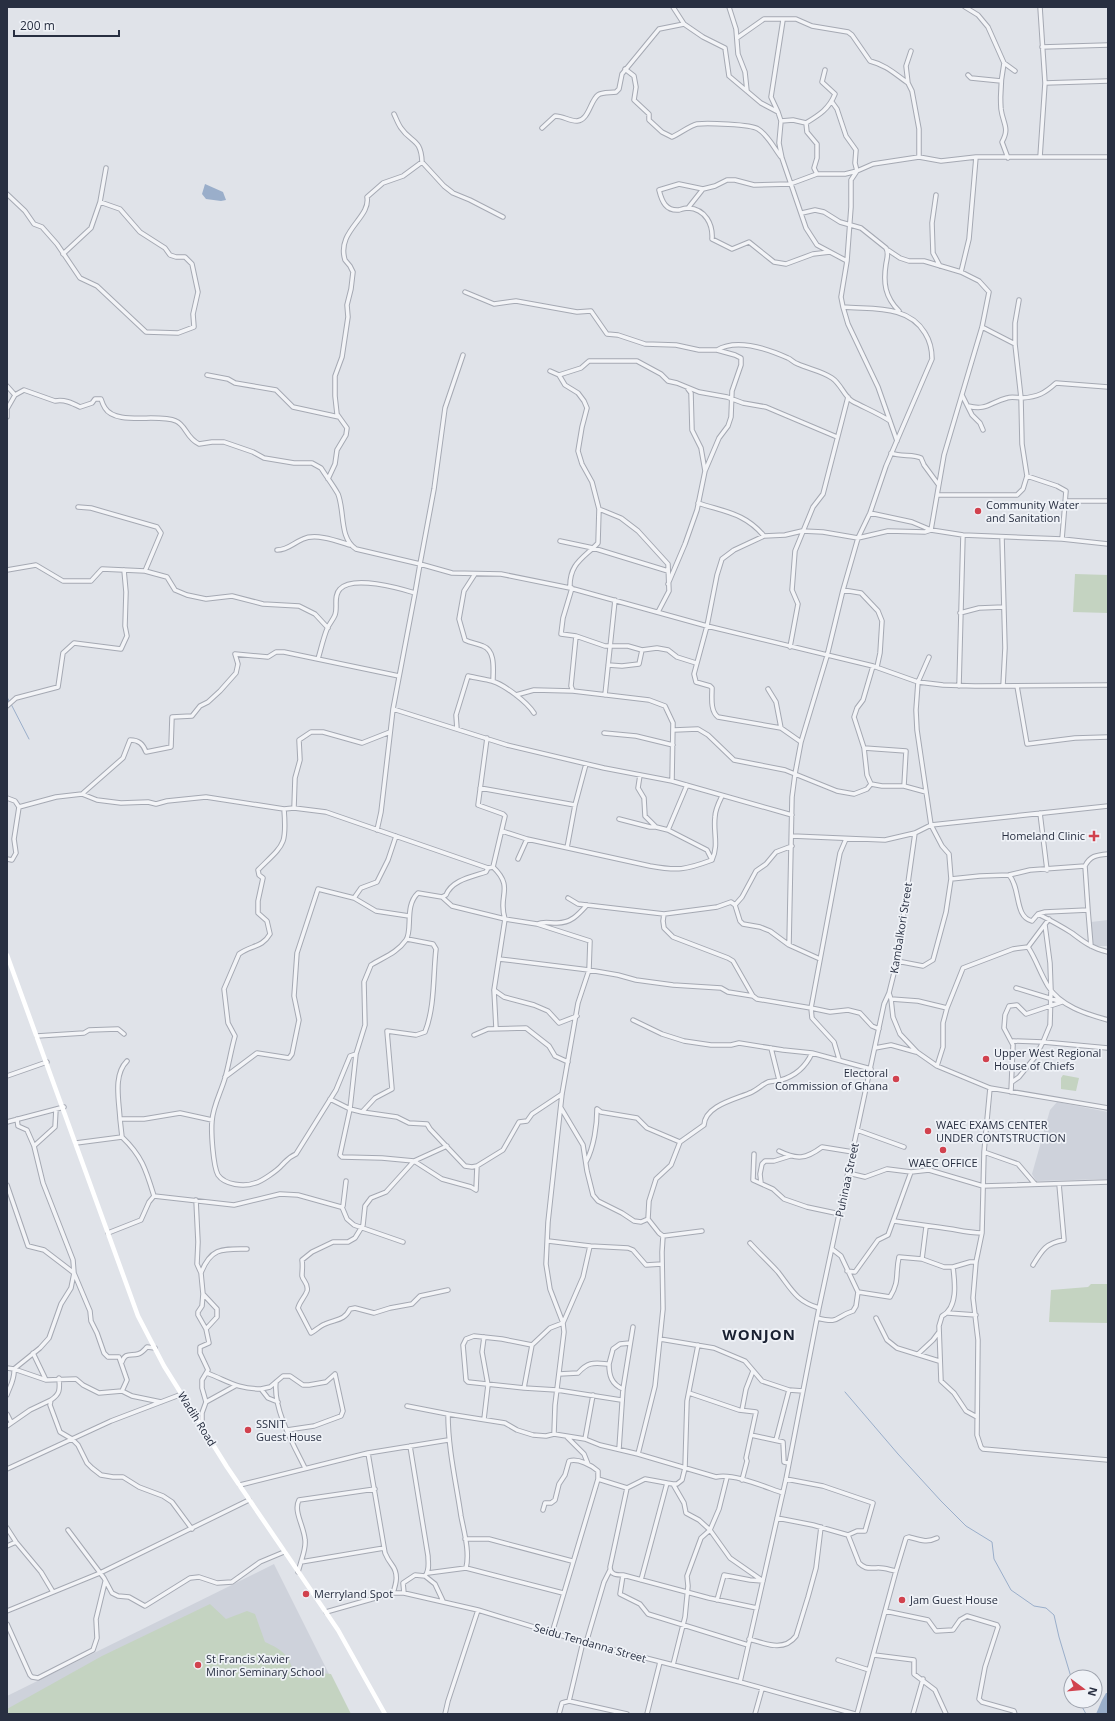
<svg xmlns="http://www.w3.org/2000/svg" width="1115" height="1721" viewBox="0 0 1115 1721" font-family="'Open Sans',sans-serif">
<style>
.built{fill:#ced2db}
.green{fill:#c4d3c1}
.water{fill:#9aaeca}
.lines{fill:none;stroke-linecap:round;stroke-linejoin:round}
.stream{stroke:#9aaeca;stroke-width:1}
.street-casing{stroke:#a5a9b3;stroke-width:5.5}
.street{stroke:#f3f4f7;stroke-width:3.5}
.secondary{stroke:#fff;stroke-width:4.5}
.poi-dot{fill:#d1424e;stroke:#eff2f7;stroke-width:1.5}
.labels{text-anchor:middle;stroke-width:3.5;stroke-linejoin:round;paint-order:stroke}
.poi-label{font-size:11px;fill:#282f41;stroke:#eff2f7;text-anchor:start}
.street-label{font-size:11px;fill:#282f41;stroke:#eff2f7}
.district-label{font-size:15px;font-weight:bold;letter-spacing:1px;fill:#1a2132;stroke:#eff2f7}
</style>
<rect width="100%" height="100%" fill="#e0e3e9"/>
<path class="built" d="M1108,920V946H1092L1091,922Z
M1057,1102L1108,1112V1179L1036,1181L1032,1174L1050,1110Z
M274,1564L349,1714H7V1696Z"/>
<path class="green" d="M1075,574L1108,575V613L1073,612Z
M1063,1075L1079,1078L1076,1091L1061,1089V1078Z
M1091,1284H1108V1323L1049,1322L1051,1290L1088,1287Z
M210,1604L226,1619L247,1611L255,1614L265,1642C283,1650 289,1655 294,1674L308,1680L319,1673L331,1674L351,1714H7V1709L102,1656Z"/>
<path class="water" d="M205,184L223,192L226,200L221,201L206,199L202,194Z
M1106,1693H1108V1714H1096L1102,1700Z"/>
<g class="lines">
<path class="stream" d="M7,697L9,701
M11,704L29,739
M845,1392L898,1454L941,1501L966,1526L992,1542L994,1559L1011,1590L1034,1606L1046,1608L1054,1615L1059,1637L1071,1677
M1079,1701L1086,1714"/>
<g class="street-casing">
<path id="street" d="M673,7L684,24L703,37L725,48L729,76L761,103L778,112L781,121L779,143L782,158L806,228L817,245L847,261
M729,7L736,29L738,54L745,72L747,91
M965,7L978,15L988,27L1004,63L1015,71
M737,38L764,19H796L812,26L848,32L852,35L870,61C886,65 895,74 908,83
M1042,47L1108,45
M911,51L906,66L908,83L912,91L919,129V157
M1004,63C1001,78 1000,94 1001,109C1003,124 1010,128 1002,142L1008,158
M625,69L634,76L636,87L634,100L649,114V120L662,132L672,137C679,134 691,125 697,124C706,123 751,124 758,129C768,135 774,148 781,157
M968,75L971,78L1001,81
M1045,83L1108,81
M778,112L771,97L783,20
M394,114C396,118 398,124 401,128C411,143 421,138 422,162
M781,121L793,120L806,123C819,115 829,109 835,94L822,82L825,70
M806,123L807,132L817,144V158L814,168L817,174
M542,128L555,116C563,116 569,121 577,121C589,120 590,101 598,95C602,92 611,93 616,92L619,89L622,74L659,29L684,24
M1040,157L1045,83L1040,7
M7,194L25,211L34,224L42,227L57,244L80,278L97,286L146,332L178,333L194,327L193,314L198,292L192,264L185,257H176L170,255L165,248L140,232L120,209L100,202
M936,195L932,223L933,253L940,266
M688,208L703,189
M802,213L815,210L824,212L840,222L861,228L886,248C889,253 887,258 886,264C883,283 885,297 899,311
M830,252L813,254L786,264L774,262L749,242L732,249L712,239C713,225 706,209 688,208C685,208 682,209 679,210C666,211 662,202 659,190L679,184L703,189L715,186L727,180H735L754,185L790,184L817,174H845L857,171L855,163L856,150L846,136L837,109L832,102
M63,254L91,228L100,202L106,168
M961,272L969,239L976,157
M465,292L494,304L516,301L577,312L591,311L607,334L618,335L645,344L676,345L699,350H717L735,355L741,358V365L732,391L731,417L728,426L719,438L705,471
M843,307L848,324L878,387L897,441
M982,327L1015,344
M717,350C737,338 768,349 788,358C791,359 794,363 798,364C809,369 822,371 832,378C841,384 844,396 852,401C865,408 878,413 890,421
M550,371L559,375L565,385L578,393L584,401L587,408L582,427L578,451L582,464L592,482L599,509L598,543C584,558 569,563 570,588
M207,375L228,379L235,383L276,390L293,407L339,417
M559,375L581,368L589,361H637L661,374L668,381L677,383L699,392L727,397L743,403L766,407L837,437
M7,386L15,395L24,390L55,401C64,399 72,403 80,407L92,403L95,399H101C102,402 103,405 105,408C116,426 158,413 176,421C186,425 186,438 199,444L212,442H224L253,452L264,458L294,463H312L321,468C326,476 333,485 338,494C345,512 339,538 356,549L420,564L434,489L445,408L463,355
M962,395L972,415L980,423L983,430
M968,406C987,411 990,402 1007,398C1012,396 1017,398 1022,398C1038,397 1045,393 1056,383L1108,387
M7,417V409L15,395
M891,453C901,457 913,454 921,458L924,465L938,484
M1027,476L1057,486L1066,491L1062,539
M328,479L335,464L337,450L346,435L347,428L337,414L335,396V376L342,357L348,317L347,305L351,289L353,272L350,266L345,260C336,231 371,218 367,197L383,183L403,176L422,162L444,186L453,193L470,200L503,217
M937,495H1017L1023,489L1027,476L1022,444L1021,398L1015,344V323L1019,300
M1066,501H1108
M698,503C725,512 745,513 764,536
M78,507L91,508L157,527L161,533L145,571
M599,509L621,518L638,531L668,564L669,591L658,612
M870,513L912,522L931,530L944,455L982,327L989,292L979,281L961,272L924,261H909L900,258L888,250
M1002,537L1005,648L1003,686
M560,541L593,548L668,571
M277,550C288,550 293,543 303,539C316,533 337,541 350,545
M7,570L36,565L63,581H91L102,569L145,571L167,577L175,590L187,595L206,599L232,596L263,604L299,606L315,614L328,628
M475,574L464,591L459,619L465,640C471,643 476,643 483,646C496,651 493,670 493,681
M668,584L685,544L697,510L705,471L701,448L692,430L691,393L688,389
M572,588L563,618L561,634L576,636L605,646H628L642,650L639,664L622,666L608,665
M843,590L861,593L878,611L882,621L880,653L877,667
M415,593L393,709L507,745L604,768L672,781L792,815
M960,613L979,608L1004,607
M790,647L798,604L792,590L795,551L813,507L823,494L848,397
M642,650L657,648L668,650L677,657L696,663
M318,659C321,649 323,639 327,629C329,624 333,620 335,615C338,607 333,596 340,589C353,575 399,588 415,593L420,564L452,573L501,574L570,588L707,626L873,666L918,682L943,685L975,686L1108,685
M873,666L863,700L857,708L854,717L864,748L867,775L871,784L882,786H904L926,792
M959,686L963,535
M1017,686L1027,744L1075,738L1108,737
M768,689L776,702L781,728
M573,691L571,686L576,636
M516,695L534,690L573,691L649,700L665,706L673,723L672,781
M605,695L615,600
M7,706L16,698L58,687L63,653L74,643L121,649L127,636L125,626L126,592L124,570
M457,729L456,715L468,676C476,678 484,679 492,681C505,685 527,702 534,713
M674,730L698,729L708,735L734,760L785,770L837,791L854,794L867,789L871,784
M604,733L636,736L673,745
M801,742L781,728L718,717C710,711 712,697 712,688L710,686L696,682L694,674L707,626L717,575L722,559L734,550L764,536L785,535L802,531L823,532L858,538L888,531L925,532L931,530L963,535L1062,539L1108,544
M864,748L906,751L904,786
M640,775L638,788L644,798L645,816L656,827L668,830L707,850L712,860
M480,788L575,805
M82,794L123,758L130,740C139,740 143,744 146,752L171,747L172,717L192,716L200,706L208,702L220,691L236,673L238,664L235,654L268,657L276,652H284L399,676
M7,798L15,801L19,807
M294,808L295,778L300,760L299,740L311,732H323L362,743L390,732
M284,809C287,846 284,844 258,870L259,875L263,878L258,901V913L267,921L270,934C262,948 251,945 239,954L224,989L228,1023L235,1036C231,1050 229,1064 225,1078C221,1092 213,1106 212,1121C211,1132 213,1166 218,1175C225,1185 244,1187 255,1183C261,1182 278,1170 282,1165C287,1160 289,1157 296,1154L336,1090L350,1056L356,1054L365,1025L364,982L371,965C384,957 397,953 406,940C413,930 404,906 418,893L442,897L446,895C452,880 471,877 486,872L488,868
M1040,813L1047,870
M619,819L650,827H656
M377,830L381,812L393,709
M668,830L687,785
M502,831L527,839
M915,833L897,961L889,993L891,999L893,1017L900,1034L917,1052L937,1066L990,1088L1108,1108
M792,836L885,840L915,833L931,825L1108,806
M567,848L575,805L586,764
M7,859L12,860L16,853L14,839L19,807L56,797L82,794L97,800L121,803L148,802L156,804L167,801L206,797L284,809L294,808L326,812L488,868L493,867L505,816L503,814L478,805L487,738
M518,859L527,839L650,866C678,871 685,870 712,860C719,845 713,832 715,817C715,810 719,802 722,796
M493,867C515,888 497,896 505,919L494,990L496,1028
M1009,875C1021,888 1014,917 1032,921L1038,914L1045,912L1088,910L1085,866
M951,879L980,876L1009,875L1030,870L1085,866C1090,856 1096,855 1108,854
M442,897L452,906L505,919L537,924L590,941L589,970L578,1003L562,1094L548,1222L546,1264L550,1289L563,1323L564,1332L555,1405L554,1434
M354,898L361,888L377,882L388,860L396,836
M568,898L578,904L664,914L717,907L731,902L735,905L740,921L743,924L760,927L770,931L789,945L820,959
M735,905L742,897L756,871L766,864L776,852L792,846
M1088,910L1091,946
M664,914L663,921L664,928L673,937L728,958L733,961L753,996
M1038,914C1050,920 1061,926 1072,933C1085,943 1092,948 1108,952
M537,924C544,921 549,923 557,923C571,923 578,915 587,905
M789,945L792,797L795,774L801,742L827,656L843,590L858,538L870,513L886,466L932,359C932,349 930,341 925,333C908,304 871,310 843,307L841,297L847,261L851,207V180L857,171L873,164L919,157L941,161L976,157H1108
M1028,947C1036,959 1040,973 1048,986C1060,1006 1086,1014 1108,1020
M499,959L589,970L618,975L636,980L673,985L721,988L728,992L753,996L757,999L811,1008L830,1012L848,1010L860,1013L872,1026L879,1029
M897,961L923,966L933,960L946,912L951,879L949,854L942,846L931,825L917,730L916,710L918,682L929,657
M494,990L504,997L534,1005L548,1011L559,1023L577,1016
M891,999L918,1001L947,1008
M633,1020L662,1034L684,1041L711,1045H731L739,1043L783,1050L812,1053L871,1069
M474,1035L488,1029L526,1028L549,1046L555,1056L568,1062
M37,1036L84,1033L89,1030L118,1029L124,1034
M1013,1041L1043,1042L1108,1048
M771,1048L779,1080
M875,1048L891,1045L916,1052
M356,1054L350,1109L340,1155L342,1157L382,1158L414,1161L442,1179L471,1187L476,1190L477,1166
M839,1059L834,1042L812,1018L811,1008L840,853L846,839
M937,1066L943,1047V1023L947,1008L963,968L1013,949L1028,947L1049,919
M7,1076L47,1062
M225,1077L257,1053L289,1058L292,1054L299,1020L294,996L297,953L318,889L354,898L376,911L409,916
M1012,1082L1019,1077L1035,1057L1043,1042L1050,1025L1051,990L1050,963L1045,925
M990,1088L984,1152L982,1233L976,1262L973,1298L978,1340L977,1435L981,1447L983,1449L1108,1460
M1011,1092L1013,1045L1004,1028L1005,1015L1009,1006L1017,1005L1026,1014L1062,1002L1016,988
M330,1099L350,1109L362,1112L375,1098L392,1089L387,1031L416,1035L425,1032C435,1007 433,975 436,949L433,944L407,939
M561,1108L583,1145L587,1171L593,1195L598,1201L622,1213L634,1221L641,1222L648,1219
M597,1109L601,1112L637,1118L647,1128L680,1142
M362,1112L397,1117L409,1123L427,1124L430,1129L465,1166L472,1167L477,1166L503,1150L519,1122L527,1121L532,1114L562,1094
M120,1119C119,1100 113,1075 127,1061
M7,1122L64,1107
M857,1130L904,1147
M76,1143L122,1137
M34,1146L55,1127L56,1109
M447,1146L414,1161L386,1192L371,1198L365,1206L363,1225L355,1238L348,1242H333L312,1252L302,1260C303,1266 302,1270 302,1276C303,1281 309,1284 307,1291C305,1297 300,1301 298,1308L311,1333C316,1330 320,1326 325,1324C336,1319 344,1321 350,1309L355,1308L374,1313L390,1308L412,1304L420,1296L448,1290
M779,1151C797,1160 806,1159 822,1147L853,1152
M984,1152L1018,1164L1035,1184
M754,1154L753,1180L773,1189L784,1199L807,1207L840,1214
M586,1162C594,1147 597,1125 597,1109
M848,1173L865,1177L887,1169L911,1172L929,1170L983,1186L1108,1182
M761,1183L760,1174L762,1164L765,1161H774L790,1156
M7,1185L28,1246L44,1250L74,1273L90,1311L91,1321L97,1333L104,1353L108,1357H119L127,1380L122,1391
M154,1196C146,1170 142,1156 122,1137L120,1119H144L180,1113L212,1120
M196,1200L198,1242L197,1264L201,1273L203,1294L217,1309V1317L206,1329L209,1343L200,1347V1353L208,1370L202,1380V1388L206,1402L202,1413V1427
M342,1207L347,1219L354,1225L403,1242
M894,1221C913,1224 932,1226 951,1229C962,1231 971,1233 982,1233
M702,1231L663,1236L659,1233L648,1219L649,1201L656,1179L671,1165L680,1142L704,1125C705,1105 737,1099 752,1092C758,1089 763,1084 768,1082C772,1081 777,1081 781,1080C795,1076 806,1066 812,1053
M108,1233L141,1220L149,1202L154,1196L234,1205L280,1194L298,1195L341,1207L343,1206L346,1181
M548,1241L590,1246L628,1248L633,1250L646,1265L662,1264
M750,1243C759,1253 769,1262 778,1272C792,1290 796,1301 819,1308
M922,1259L926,1227
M1033,1265C1042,1250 1046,1243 1064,1240L1059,1184
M953,1267C955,1283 958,1308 942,1316L939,1326L941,1381L954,1393L966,1411L977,1417
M847,1271L855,1272L878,1240L888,1235L911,1172
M201,1273C211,1247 223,1249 247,1249
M858,1292L890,1297C900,1281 895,1274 899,1257L922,1259L944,1267H953L970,1262H976
M203,1294L202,1306L198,1312V1315L206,1329
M948,1313L976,1315
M817,1318C841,1324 834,1317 853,1311L856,1306L858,1292L841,1256L832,1249
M876,1318L887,1340L897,1348L939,1361
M484,1337L482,1352L488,1385L484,1419
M660,1339L714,1348L745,1361L762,1381L789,1390
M532,1345L502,1339L474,1336L466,1339L463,1345L466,1380L468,1382L524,1388L532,1345L550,1328L563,1323L583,1277L590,1246
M698,1345L687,1401L685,1468L682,1480L677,1484H673L684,1503L686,1513L699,1520L710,1530L730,1558L763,1581
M33,1353L46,1380
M918,1354L933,1340L939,1332
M122,1362C125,1352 131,1356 138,1354C142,1353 144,1350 147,1347L155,1348
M609,1364L613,1349L620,1344L630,1343
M7,1368L14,1369L46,1380L76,1379L83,1385L99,1393L122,1391L132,1396L161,1402
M207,1373C228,1381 237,1389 261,1389L268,1398L278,1402
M559,1374L578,1373C589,1361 594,1363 609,1364C609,1375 611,1384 623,1389
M59,1378C60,1390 60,1394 51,1400L50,1405L60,1432L72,1439L78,1445L87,1463L92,1468L101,1475L113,1477H123L139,1487L163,1496L172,1502L192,1529
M276,1382C273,1409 293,1444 305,1468
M524,1388L557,1390L621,1400
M261,1389L270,1387L283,1376H290L303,1385H309L326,1382L335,1374
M689,1393L739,1410L756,1412L746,1458L747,1461L742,1480
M7,1395C10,1386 15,1379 14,1369L40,1348L49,1338L61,1304L71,1288L74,1273L73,1260L43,1183L34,1146L27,1130L18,1126L17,1119
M206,1402L235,1386
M407,1406L448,1414
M742,1410L746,1389L753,1371
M7,1414L11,1422
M7,1426L30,1410L51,1400
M287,1430L314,1426L341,1416L343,1411L335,1374
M751,1435L783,1442L784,1462L788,1463
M567,1437L584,1454L588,1464
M585,1439L593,1395
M776,1440L789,1390L803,1391
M619,1449L623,1389L633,1327
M368,1453L385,1553C387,1558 389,1561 392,1565C399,1574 396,1584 393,1593
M638,1454L655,1386L663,1309L662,1252L663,1236
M7,1469L111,1421L182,1394
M598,1479L627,1488L645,1479L667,1483
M786,1479L823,1486L873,1503L865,1531H857L848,1535
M240,1485L368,1453L448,1440
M627,1488L610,1567C610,1575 617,1575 623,1575L709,1598L757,1608
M543,1510L545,1503H551L555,1500L559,1484L565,1475L569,1461C578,1458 591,1465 598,1471V1479L552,1633
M777,1518L813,1525L848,1535L859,1563C865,1569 868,1568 876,1568C882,1567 890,1570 896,1571
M7,1528L16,1542L41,1572L53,1592
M68,1530L104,1578L112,1593L118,1596L129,1597L145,1606L190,1578L199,1577L217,1583L232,1582L260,1562L284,1552
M465,1539H489L572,1561
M7,1546L16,1542
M301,1562C303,1555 306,1547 305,1540C304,1526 293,1511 299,1500L375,1489
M466,1568C470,1552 464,1532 461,1516C456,1482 448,1449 448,1414L505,1423L517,1430L533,1435L546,1436L554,1434L585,1439L600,1445L638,1454L716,1477C734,1473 765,1487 783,1493
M298,1572L301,1562L384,1548
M428,1573L466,1568L563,1593
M623,1575L620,1594L640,1604L648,1614L748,1645
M425,1576L435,1584L443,1601
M641,1580L667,1483L673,1484
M404,1593L403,1583L415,1575L425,1576C430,1570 428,1563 428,1556L410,1446
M717,1600L724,1575L750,1580L763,1581
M7,1611L100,1573L249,1500
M885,1611L928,1620L936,1631L953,1630L960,1620L967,1616L997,1625L998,1627L985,1667L979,1699L982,1702L1014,1711L1015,1714
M326,1612L393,1593H404L478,1610L583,1642L740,1682L855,1714
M7,1624L30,1675L32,1677L38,1678L93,1650L97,1638L96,1619L105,1582
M749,1639C766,1644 784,1652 796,1636L808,1597L816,1568L821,1527
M586,1643L604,1582L610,1570
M874,1655L914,1660V1674L935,1690L946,1714
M838,1660L869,1670
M673,1665L685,1617L688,1586L687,1576L701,1538L710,1530L719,1509L727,1477
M740,1682L786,1479L819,1308L884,1004L889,993
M569,1701L583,1642
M445,1714L448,1701L478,1610
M559,1714L562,1703L569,1701L627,1714
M647,1714L660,1662
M755,1714L762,1689
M857,1714L896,1571L906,1538L909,1537C920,1540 927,1543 937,1538
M913,1714L923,1679"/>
</g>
<use href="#street" class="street"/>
<path class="secondary" d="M7,955L138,1316L164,1366L227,1467L338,1630L385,1714"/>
</g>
<g class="poi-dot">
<circle cx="978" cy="511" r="4"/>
<path d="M1092 830h4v4h4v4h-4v4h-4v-4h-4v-4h4z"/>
<circle cx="986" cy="1059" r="4"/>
<circle cx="896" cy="1079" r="4"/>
<circle cx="928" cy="1131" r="4"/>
<circle cx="943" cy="1150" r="4"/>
<circle cx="248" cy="1430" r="4"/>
<circle cx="306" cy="1594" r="4"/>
<circle cx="902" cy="1600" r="4"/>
<circle cx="198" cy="1665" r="4"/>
</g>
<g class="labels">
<g class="poi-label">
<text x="986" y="509">Community Water<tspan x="986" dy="13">and Sanitation</tspan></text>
<text x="1085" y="840" text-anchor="end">Homeland Clinic</text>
<text x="994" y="1057">Upper West Regional<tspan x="994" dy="13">House of Chiefs</tspan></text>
<text x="888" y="1077" text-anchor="end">Electoral<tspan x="888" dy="13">Commission of Ghana</tspan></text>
<text x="936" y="1129">WAEC EXAMS CENTER<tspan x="936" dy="13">UNDER CONTSTRUCTION</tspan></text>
<text x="943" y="1167" text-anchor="middle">WAEC OFFICE</text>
<text x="256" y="1428">SSNIT<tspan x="256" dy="13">Guest House</tspan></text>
<text x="314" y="1598">Merryland Spot</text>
<text x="910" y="1604">Jam Guest House</text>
<text x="206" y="1663">St Francis Xavier<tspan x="206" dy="13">Minor Seminary School</tspan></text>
</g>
<g class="street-label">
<text transform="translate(901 928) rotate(-81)" y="4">Kambalkori Street</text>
<text transform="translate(847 1180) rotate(-78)" y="4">Puhinaa Street</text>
<text transform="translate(197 1419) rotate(58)" y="4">Wadih Road</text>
<text transform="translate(590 1643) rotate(16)" y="4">Seidu Tendanna Street</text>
</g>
<g class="district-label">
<text x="759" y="1340">WONJON</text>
</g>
</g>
<rect width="1115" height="1721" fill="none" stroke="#282f41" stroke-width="16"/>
<g transform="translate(1083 1689) rotate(106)"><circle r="19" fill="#eff2f7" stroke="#9fa4ae"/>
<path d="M0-3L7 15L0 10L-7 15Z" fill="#d1424e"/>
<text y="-6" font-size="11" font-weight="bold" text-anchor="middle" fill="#282f41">N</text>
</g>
<path d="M14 30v6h105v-6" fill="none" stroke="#282f41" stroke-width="2"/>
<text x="20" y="30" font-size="12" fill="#282f41" stroke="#eff2f7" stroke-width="3" paint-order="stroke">200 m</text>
</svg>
